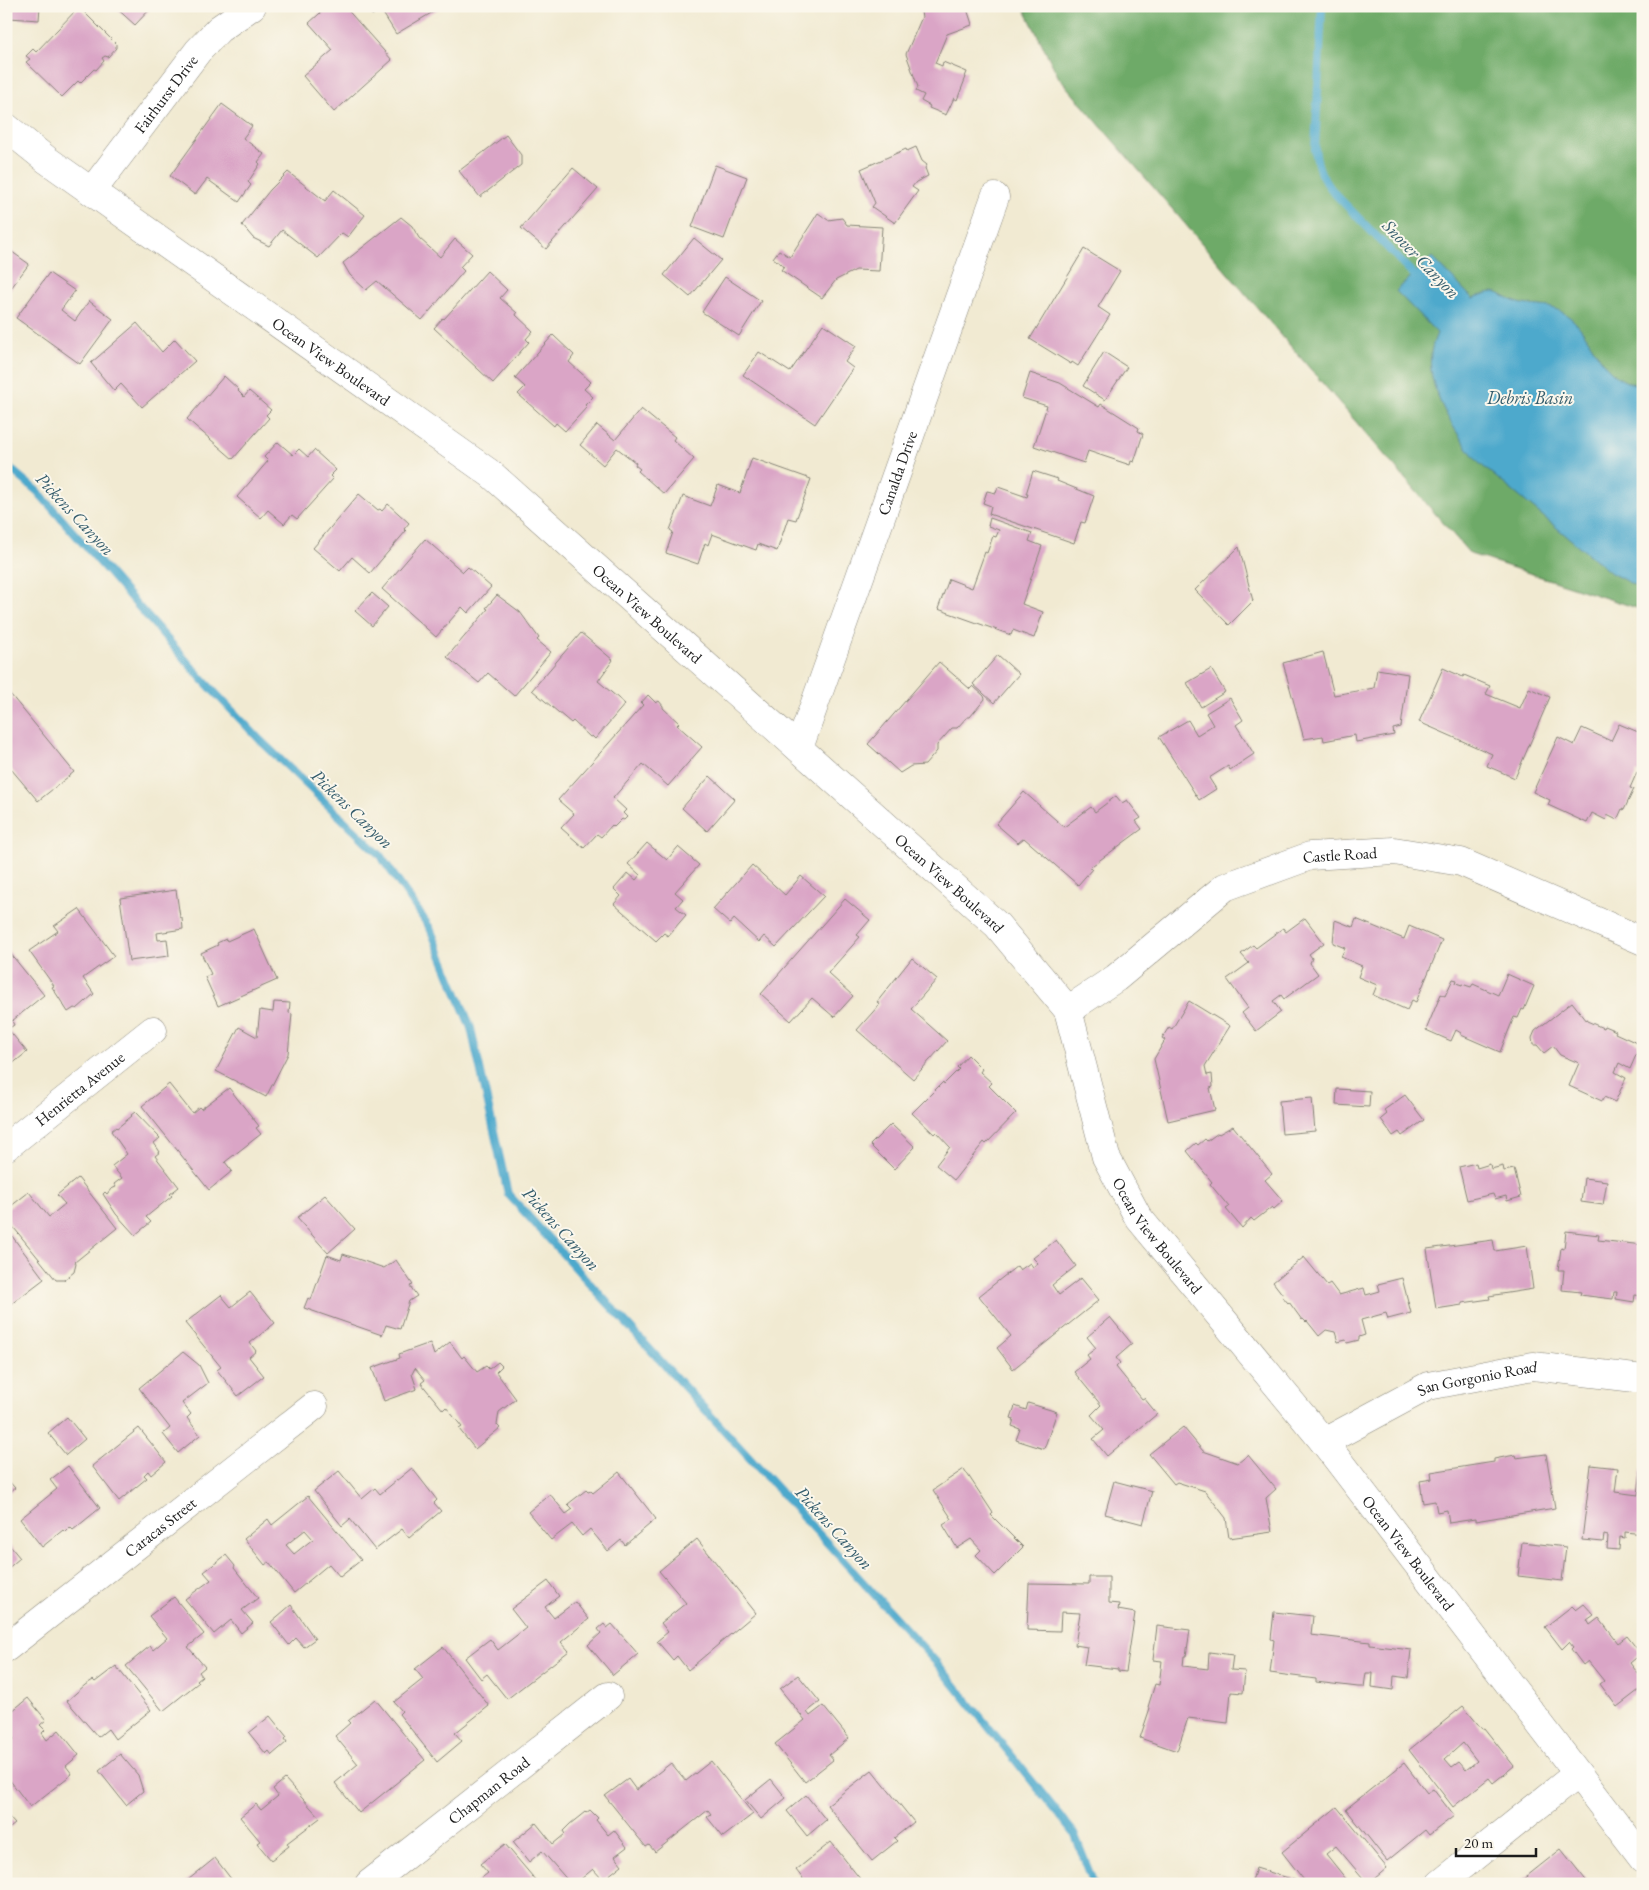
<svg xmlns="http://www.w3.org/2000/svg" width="1649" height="1890" viewBox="0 0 1649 1890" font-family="'EB Garamond',serif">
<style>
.forest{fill:#6eaa68;stroke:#456342}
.water{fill:#4ea9cc;stroke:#356274}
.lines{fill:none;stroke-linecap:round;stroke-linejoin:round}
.stream{stroke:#4ea9cc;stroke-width:8}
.building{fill:#daa5c6;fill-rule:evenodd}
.street-casing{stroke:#868377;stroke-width:29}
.secondary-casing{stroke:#868377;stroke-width:29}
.street{stroke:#fff;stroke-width:28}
.secondary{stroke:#fff;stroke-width:28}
.labels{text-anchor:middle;stroke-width:4;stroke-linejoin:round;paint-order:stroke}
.street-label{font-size:16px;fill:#1c1c1c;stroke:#fbf7ec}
.water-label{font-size:18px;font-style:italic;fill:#325b6b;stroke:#fbf7ec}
</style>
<rect width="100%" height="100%" fill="#fbf7ec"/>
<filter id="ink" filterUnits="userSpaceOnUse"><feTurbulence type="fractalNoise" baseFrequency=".02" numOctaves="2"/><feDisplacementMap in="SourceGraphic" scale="10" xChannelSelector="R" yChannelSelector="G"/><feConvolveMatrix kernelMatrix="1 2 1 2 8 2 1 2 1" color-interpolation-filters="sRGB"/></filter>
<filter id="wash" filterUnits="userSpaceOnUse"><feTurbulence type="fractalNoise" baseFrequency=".0096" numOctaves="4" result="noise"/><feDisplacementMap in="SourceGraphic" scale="20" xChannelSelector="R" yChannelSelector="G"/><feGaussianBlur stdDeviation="1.12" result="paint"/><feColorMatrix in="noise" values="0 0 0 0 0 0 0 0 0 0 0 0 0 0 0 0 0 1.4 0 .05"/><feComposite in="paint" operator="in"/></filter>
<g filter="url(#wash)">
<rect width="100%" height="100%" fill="#f1ead2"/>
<path class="forest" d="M1023,6H1643V610L1470,554L1059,78Z"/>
<path class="water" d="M1432,257L1473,299C1500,285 1496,296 1519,303C1532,307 1547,304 1560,311C1589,325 1594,363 1621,379C1627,383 1636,384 1643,386V590L1611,573L1479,463C1456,434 1423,386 1432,348C1433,343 1435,338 1437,333L1396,291Z"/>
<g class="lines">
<path class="stream" d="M1322,6L1315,149C1318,171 1322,178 1336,195L1420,281
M6,465L38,492L204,681L260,740L380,855L430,928L471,1028L508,1194L936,1662L1074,1833L1094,1884"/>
</g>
<g id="blocks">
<path class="building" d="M10,6H40L39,20L9,18Z
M114,6H153L135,25Z
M328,6H344L392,60L334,112L303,76L333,50L309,23Z
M367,6H443L396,34L381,10L372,15Z
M936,6H939L940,9L949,6H966L971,21L972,25L947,34L935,63L942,66L943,62L967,72L965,77H966L957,100L954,98L946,115L929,108L930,106L921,101L924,95L916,91L918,87L906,54L922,17L921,12Z
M79,7L116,44V48L108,57L105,56L102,58L104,61L96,70L94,69L80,83L78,81L62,97L26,62L30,59L26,56L33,49L36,52Z
M222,104L252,126L243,138L264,154L258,162L260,164L248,182L251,185L239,202L207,179L195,195L170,176Z
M506,135L521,155V165L480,197L459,171Z
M916,147L922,161L927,165L925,168L928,176L916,182L912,187L918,191L895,223L872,207L875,203L861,169L906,149L907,151Z
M715,165L747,177L724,239L692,227Z
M573,168L598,189L546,249L521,228Z
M288,172L325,201L334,190L365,215L348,237L342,233L318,258L282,230L269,246L253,238L242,225L270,190Z
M818,213L828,220L842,218L847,225L882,227L879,271L856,270L836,280L822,298L781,270L784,266L773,258L779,250L790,257Z
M401,217L412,226L419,238L440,257L455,239L472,254L460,267L464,271L422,320L377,281L366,290L350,275L343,263Z
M694,238L721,260L690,297L664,275Z
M8,249L29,264L6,295V251Z
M1084,249L1120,271L1098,307L1110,315L1078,366L1072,362L1071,364L1030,339Z
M487,271L507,290L500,298L517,313L516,315L533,331L526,339L529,342L493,383L434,328L443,318L444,319Z
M49,273L75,291L61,310L75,321L89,301L113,319L80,364L16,318Z
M725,277L761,301L739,336L702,312Z
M137,323L162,352L175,339L195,361L142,407L121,384L114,391L91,363Z
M823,324L856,346L845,362L853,368L815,424L743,375L759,352L790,372Z
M553,335L574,355L569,362L591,382L584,389L593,397L585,405L587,407L565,431L556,423L554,426L518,394L525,387L515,378Z
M1104,352L1127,367L1105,400L1083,386Z
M1030,373L1060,383L1099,407L1101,404L1139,428L1138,431L1143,434L1134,462L1131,461L1130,465L1088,451L1084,463L1034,446L1047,406L1022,398Z
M224,376L239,390L238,391L244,397L249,391L271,410L266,415L269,418L233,459L187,419Z
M641,409L675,437L673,440L694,459L664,494L638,471L640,469L635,465L636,463L617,448L603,465L580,445L597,425L615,440Z
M278,442L293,455L299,449L308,457L314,450L336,470L330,476L333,479L297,519L292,515L284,524L268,510L261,518L237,497L268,461L264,457Z
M752,458L811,479L796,520L788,518L777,551L758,544L756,550L712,534L708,545L705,543L698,564L666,553L673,532L670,530L683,496L710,506L718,485L740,493Z
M1033,471L1058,479L1057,481L1094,496L1085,523L1081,522L1074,543L989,514L991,506L983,503L987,491L996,493L998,487L1027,497L1028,494H1026Z
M359,494L378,510L380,509L382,511L388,504L409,523L404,529L406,531L370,573L352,557L340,571L313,548Z
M990,518L1032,533L1029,541L1042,546L1022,604L1043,612L1034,638L1013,630L1011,635L938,609L949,579L972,588L985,552L987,553L993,536L996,537L999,530L988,526Z
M425,539L463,572L468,567L491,587L468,613L462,607L436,637L382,589Z
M1239,547L1253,601L1229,625L1195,590Z
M372,593L388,607L372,626L355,611Z
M497,595L520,612L539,638L537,640L551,652L514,696L488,673L479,683L447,657L488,609L486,608Z
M581,633L613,660L598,681L625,704L595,739L592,736L590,737L573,721L571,723L532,690Z
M1323,652L1334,695L1374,688L1377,669L1408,674L1401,727L1393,729L1394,735L1356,742L1355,735L1324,741L1323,736L1304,739L1283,663Z
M998,655L1019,674L994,703L973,684Z
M939,662L970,689L973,686L984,696L985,699L970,717H967L957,728H952L937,745V751L925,765L911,766L900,773L868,744Z
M1443,668L1463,677L1464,675L1490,686L1486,694L1520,708L1529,688L1550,697L1515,778L1487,766L1492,754L1419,722Z
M1211,669L1225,692L1201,707L1187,683Z
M6,689L74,772L38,801L6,763Z
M648,695L656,703L659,701L663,706V708L679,723L677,725L702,747L668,786L643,764L613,798L626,810L623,813L627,817L624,820L622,819L614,827L612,825L601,837L597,834L584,848L561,828L574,814L558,800L643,705L641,703Z
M1230,698L1243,720L1236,725L1254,754L1230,770L1228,766L1209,778L1216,789L1199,800L1159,737L1188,720L1197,735L1213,725L1206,713Z
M1619,724L1643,734V770L1641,774L1637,772L1630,788L1634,789L1624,810L1622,809L1617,820L1607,815L1606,820L1592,813L1587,823L1548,805L1550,800L1533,792L1558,737L1574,745L1582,728L1611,741Z
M710,776L735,799L707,831L682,808Z
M1024,792L1064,827L1091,807L1095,812L1116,796L1122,803L1127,800L1141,818L1136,821L1142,829L1089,868L1092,869L1078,885L1024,838L1018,843L996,824Z
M647,843L667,860L678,847L699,865L675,892L683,899L676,907L686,915L668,936L664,933L656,941L614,904L621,896L614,889L628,873L636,880L640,875L628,864Z
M752,865L785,895L801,876L824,896L776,947L764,936L759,942L734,919L730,924L713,909Z
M176,890L180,917L182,918L183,929L157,933L158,940L167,939L169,956L129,961L120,898Z
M845,899L870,920L857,935L860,937L828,973L853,996L834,1017L812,998L791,1021L761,994Z
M79,909L114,956L83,978L94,994L77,1009L74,1008L68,1012L52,987L54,986L29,951L58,931L54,926Z
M1305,918L1324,943L1309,954L1312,958L1310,963L1318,974L1284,999L1281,995L1273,1001L1281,1012L1256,1031L1242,1013L1248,1008L1227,979L1249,963L1241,954L1253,945L1256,948L1283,928L1286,932Z
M1356,919L1404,939L1409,926L1442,940L1416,1002L1412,1000L1407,1010L1373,995L1377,985L1358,977L1362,966L1341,957L1345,948L1333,943L1335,920L1353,927Z
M254,929L277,980L218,1006L205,977L211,974L201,953L218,945L217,943L226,939L227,941Z
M6,948L44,995L12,1021L14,1025L8,1029L27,1052L6,1069Z
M912,958L937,979L911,1009L947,1041L913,1079L857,1030L880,1004L877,1002Z
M1507,974L1534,986L1524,1010L1522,1009L1518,1018L1514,1017L1500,1052L1461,1035V1033L1456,1030L1451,1041L1426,1030L1441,994L1445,996L1453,979L1457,980L1456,983L1462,985V984L1471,987L1473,984L1498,995Z
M1189,1001L1230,1026L1205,1066L1207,1075L1212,1074L1213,1087L1210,1088L1215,1110L1168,1121L1154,1059L1165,1040L1162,1038L1169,1027L1172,1029Z
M274,1002L290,1003L289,1013L292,1014L288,1054L266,1097L216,1071L239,1027L257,1037L260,1010L273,1012Z
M1572,1002L1587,1021L1603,1028L1604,1026L1616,1031L1615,1033L1639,1044L1638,1045L1640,1046L1630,1069L1619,1063L1615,1072L1626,1078L1615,1102L1604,1097L1602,1101L1569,1086L1579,1063L1560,1055L1553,1046L1544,1053L1537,1045H1533L1532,1038L1535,1031Z
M968,1055L982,1069L980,1072L992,1083L989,1086L1016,1113L986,1144L984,1142L954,1180L936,1165L950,1147L936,1132L934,1134L912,1113L943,1082L944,1084L959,1069L957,1067Z
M169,1084L192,1113L199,1107L201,1109L229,1088L259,1126L256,1128L261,1134L225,1162L232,1171L209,1190L142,1106Z
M1337,1089L1370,1091L1369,1107L1336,1105Z
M1405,1095L1424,1120L1402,1136L1399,1132L1393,1136L1381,1119L1387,1114L1384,1110Z
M1312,1098L1315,1131L1282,1134L1279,1101Z
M135,1112L160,1138L154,1143L160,1152L155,1156L179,1187L170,1194L172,1196L146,1217L151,1222L135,1235L116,1214L103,1194L105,1192L107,1194L111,1189L116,1187L114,1184L122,1178L112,1166L127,1154L111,1131L116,1127L117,1128L132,1116L131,1115Z
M891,1124L915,1147L894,1169L870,1145Z
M1233,1126L1272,1174L1265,1180L1283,1201L1274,1209L1272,1207L1254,1221L1251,1218L1242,1228L1226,1209L1229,1207L1210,1184L1212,1182L1187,1151L1196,1143L1198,1145L1205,1139L1207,1141L1218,1133L1219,1134Z
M1476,1163L1477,1168L1490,1164L1491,1169L1503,1166L1504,1171L1514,1169L1521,1197L1507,1201L1506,1196L1495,1199L1493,1194L1467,1200L1459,1167Z
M78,1178L117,1228L75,1262L76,1264L74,1272L64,1280H56L6,1218V1210L29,1192L49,1217L65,1204L57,1195Z
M1584,1178L1607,1181L1603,1205L1581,1202Z
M325,1195L355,1229L328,1253L297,1218Z
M6,1228L44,1279L6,1308Z
M1566,1231L1599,1235L1598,1240L1643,1245V1296L1635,1295L1634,1302L1616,1299L1617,1292H1614L1613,1299L1580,1295L1581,1292L1562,1290L1564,1270H1558L1561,1248L1564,1249Z
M1056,1240L1076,1266L1052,1285L1059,1295L1081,1278L1099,1300L1013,1369L997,1348L1011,1336L979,1296L1017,1266L1020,1270L1030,1263L1033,1267L1038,1263L1033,1258Z
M1493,1240L1495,1251L1527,1246L1533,1289L1489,1296L1490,1299L1462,1303V1305L1436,1309L1427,1249Z
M343,1254L384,1268L396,1260L413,1285L410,1286L417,1296L409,1301L400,1329L386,1325L382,1335L304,1308L308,1298L311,1300L327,1255L341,1260Z
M1304,1257L1327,1285L1330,1283L1339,1295L1364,1288L1366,1295L1380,1291L1378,1284L1402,1278L1411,1313L1388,1319L1386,1313L1361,1320L1365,1335L1359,1337V1340L1347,1343L1346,1340L1338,1342L1335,1332L1326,1330L1319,1336L1307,1321L1306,1322L1303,1319L1302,1320L1289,1302L1288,1303L1282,1296L1283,1295L1273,1282Z
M250,1292L275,1323L250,1343L256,1351L249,1357L264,1376L238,1396L217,1370L221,1367L185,1323L221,1295L231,1307Z
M1110,1317L1132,1344L1116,1358L1120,1363L1116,1367L1142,1399L1144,1398L1157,1414L1107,1456L1093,1439L1104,1430L1091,1415L1101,1405L1074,1372L1090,1359L1087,1355L1096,1348L1087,1337Z
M450,1342L462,1358L464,1356L477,1372L486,1366L489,1369L498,1362L502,1366L496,1372L516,1399L499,1412L497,1425L500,1428L475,1449L459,1429L462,1427L446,1407L443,1410L421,1383L425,1380L415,1368L412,1374L417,1389L384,1401L372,1368L400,1358L399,1354L430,1343L434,1355Z
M183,1352L199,1365L208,1383L182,1403L191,1414L187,1418L200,1435L178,1453L163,1434L170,1428L139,1388Z
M1028,1403L1057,1412L1044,1449L1016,1440L1020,1429L1012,1426L1014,1419L1011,1418L1015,1406L1026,1410Z
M67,1417L85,1439L66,1455L48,1433Z
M1183,1427L1203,1451L1238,1463L1248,1455L1276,1489L1266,1498L1272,1532L1229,1538L1226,1518L1205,1491L1177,1482L1174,1484L1149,1454Z
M139,1428L166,1462L151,1475L148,1471L144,1475L147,1478L119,1501L92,1466Z
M1546,1454L1555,1508L1475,1521V1519L1449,1523L1447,1510L1437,1512L1435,1501L1423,1503L1420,1481L1432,1479L1431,1472L1494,1462V1459L1515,1455L1516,1458Z
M1591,1465L1618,1468L1615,1492L1638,1495L1641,1470H1643V1534L1625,1532V1538L1620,1537L1619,1550L1607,1549L1608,1536L1604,1535L1603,1542L1582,1540Z
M68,1466L100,1508L73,1530L70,1527L65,1532L63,1530L42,1547L20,1519L57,1489L50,1480Z
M412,1468L437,1500L434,1503L441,1511L409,1538L402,1529L375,1550L350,1519L342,1526L314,1491L339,1471L362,1499L375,1488L380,1494Z
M964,1469L993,1513L991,1515L1023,1547L995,1575L976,1555L981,1550L971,1539L957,1548L943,1525L952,1519L933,1490Z
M619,1472L656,1519L625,1545L621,1540L608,1551L590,1529L582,1536L572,1524L551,1540L528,1512L550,1494L566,1514L573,1509L568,1504L586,1490L588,1492L591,1491L593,1493Z
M6,1478L15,1488L6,1495Z
M1114,1481L1152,1491L1143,1524L1105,1514Z
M308,1496L361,1560L340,1577L329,1564L294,1593L269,1562L265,1565L244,1539L268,1519L272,1525ZM305,1530L313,1539L294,1554L286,1545Z
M697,1539L756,1613L688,1670L677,1656L673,1660L657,1641L668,1632L661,1623L686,1603L659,1571Z
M6,1541L20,1558L6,1570Z
M1522,1542L1566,1547L1562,1581L1518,1576Z
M226,1555L235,1566L234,1568L258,1598L242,1610L253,1623L241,1633L231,1620L214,1634L185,1599L211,1580L204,1572Z
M1089,1577H1109V1603L1119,1604L1118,1610L1135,1613L1126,1672L1118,1671V1669L1084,1665L1087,1647L1075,1645L1080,1613L1061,1612L1060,1631L1027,1630L1029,1583L1089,1584Z
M548,1581L559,1596L545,1607L554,1618L575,1602L589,1619L561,1642L569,1651L507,1699L487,1674L481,1679L465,1658L490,1639L498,1650L526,1628L511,1609Z
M174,1597L204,1634L188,1647L205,1667L199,1672L202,1676L197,1680L199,1682L163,1711L126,1666L150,1646L153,1650L167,1638L149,1616Z
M1584,1604L1594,1615L1587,1620L1590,1625L1599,1618L1618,1643L1627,1636L1641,1654L1630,1663L1639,1675L1643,1673V1687L1617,1707L1600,1684L1604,1681L1588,1661L1583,1665L1571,1649L1573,1647L1569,1642L1562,1649L1545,1627L1572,1606L1576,1610Z
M291,1605L315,1639L304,1647L296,1638L289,1645L271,1622Z
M1274,1612L1313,1616L1311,1635L1370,1642V1645L1411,1650L1408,1678L1394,1676L1393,1690L1372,1687L1373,1673H1366L1364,1687H1358L1316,1682V1679L1270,1673L1274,1640L1271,1639Z
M604,1624L607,1628L612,1624L638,1654L613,1675L588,1645L601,1633L598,1629Z
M1157,1626L1190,1630L1186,1656H1184L1183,1666L1208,1669L1209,1652L1233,1655L1231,1670L1245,1671L1243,1693L1231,1692L1228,1723L1188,1718L1177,1751L1140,1738L1150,1708L1148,1707L1155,1684L1159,1685L1162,1661L1153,1660Z
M443,1647L489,1706L455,1733L462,1741L437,1762L399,1714L402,1711L394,1702L423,1679L415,1669Z
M116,1666L151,1710L115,1739L108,1729L98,1737L67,1701L85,1685L93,1680L95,1682Z
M798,1675L820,1702L807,1712L810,1716L823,1706L849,1738L829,1755L833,1760L805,1782L775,1744L805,1720L780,1689Z
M28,1698L46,1720L40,1725L45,1730L42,1733L47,1740L59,1730L79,1755L66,1766L72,1774L30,1807L6,1775V1746L14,1739L6,1730V1716Z
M375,1699L425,1760L359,1813L335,1783L358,1764L335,1736L350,1723L348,1721Z
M1463,1706L1482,1729L1484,1728L1514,1766L1493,1783L1489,1778L1453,1807L1409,1750ZM1463,1743L1477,1761L1466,1770L1459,1762L1452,1767L1445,1759Z
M270,1716L287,1737L285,1739L287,1742L272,1755L269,1751L266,1754L249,1733Z
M120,1754L138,1775L143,1791L126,1805L99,1771Z
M711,1761L753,1814L723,1837L707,1817L711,1814L708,1810L655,1852L649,1845L646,1847L605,1796L628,1779L636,1790L671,1763L686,1781Z
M1404,1763L1427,1793L1433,1789L1454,1816L1429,1835L1425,1830L1387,1861L1346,1809Z
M872,1770L914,1822L894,1838L897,1841L872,1861L827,1805Z
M285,1779L320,1818L287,1843L289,1846L271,1860L257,1843L260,1841L240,1817L256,1804L261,1810L278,1796L273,1789Z
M771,1779L786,1798L761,1819L745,1800Z
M806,1795L826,1820L807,1836L787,1811Z
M1337,1807L1387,1868L1368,1884L1336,1846L1326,1854L1350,1884H1307L1282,1852Z
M590,1810L598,1818L596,1820L608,1835L614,1830L627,1847L615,1856L622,1865L603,1880L593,1869L575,1884H571L542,1851L529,1862L513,1842L536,1823L553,1844L565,1834L563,1831L570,1824L585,1812L586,1813Z
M6,1814L15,1824L6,1831Z
M831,1842L861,1880L857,1884H807L796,1870Z
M505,1844L533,1877L538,1884H474L488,1873L480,1864Z
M1561,1849L1589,1884H1517Z
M215,1858L235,1884H183Z
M1256,1868L1298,1881L1297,1884H1251Z"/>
</g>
</g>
<g filter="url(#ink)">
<use href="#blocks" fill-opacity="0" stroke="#868377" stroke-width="1"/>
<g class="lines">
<g class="street-casing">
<g id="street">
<path id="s1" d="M6,127L47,160L491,474L997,925L1068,1010L1116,978L1225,887L1310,856L1394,851L1461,862L1643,941"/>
<path id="s2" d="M92,191L198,51L219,29L252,6"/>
<path id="s3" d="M799,748L995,197"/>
<path id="s4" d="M6,1147L153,1030"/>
<path id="s5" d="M1324,1442L1428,1386L1533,1366L1643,1379"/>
<path id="s6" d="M6,1648L314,1406"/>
<path id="s7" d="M369,1884L608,1696"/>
<path d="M1440,1884L1577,1774"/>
</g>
</g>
<g class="secondary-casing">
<g id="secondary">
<path id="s8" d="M1068,1010L1106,1157L1138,1217L1324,1442L1643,1859"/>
</g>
</g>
<use href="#street" class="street"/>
<use href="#secondary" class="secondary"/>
</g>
</g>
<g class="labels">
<g class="street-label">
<text dy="6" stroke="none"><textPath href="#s2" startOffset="122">Fairhurst Drive</textPath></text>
<text dy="6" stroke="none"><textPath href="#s1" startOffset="401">Ocean View Boulevard</textPath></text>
<text dy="6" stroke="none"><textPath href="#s3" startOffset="292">Canalda Drive</textPath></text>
<text dy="6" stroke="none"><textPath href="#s1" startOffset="806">Ocean View Boulevard</textPath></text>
<text dy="6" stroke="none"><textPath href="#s1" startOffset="1705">Castle Road</textPath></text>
<text dy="6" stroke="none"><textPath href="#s1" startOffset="1211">Ocean View Boulevard</textPath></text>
<text dy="6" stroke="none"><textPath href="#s4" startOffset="94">Henrietta Avenue</textPath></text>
<text dy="6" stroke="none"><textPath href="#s8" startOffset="246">Ocean View Boulevard</textPath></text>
<text dy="6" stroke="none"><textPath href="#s5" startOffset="168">San Gorgonio Road</textPath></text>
<text dy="6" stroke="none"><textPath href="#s6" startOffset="196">Caracas Street</textPath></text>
<text dy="6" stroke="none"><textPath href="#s8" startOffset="651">Ocean View Boulevard</textPath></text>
<text dy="6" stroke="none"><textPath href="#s7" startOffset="152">Chapman Road</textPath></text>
</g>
<g class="water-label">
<text transform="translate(1421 259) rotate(46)" y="6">Snover Canyon</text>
<text x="1530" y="404">Debris Basin</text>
<text transform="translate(75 514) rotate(47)" y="6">Pickens Canyon</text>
<text transform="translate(352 809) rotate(44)" y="6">Pickens Canyon</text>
<text transform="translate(561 1229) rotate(48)" y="6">Pickens Canyon</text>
<text transform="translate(834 1528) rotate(48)" y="6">Pickens Canyon</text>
</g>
</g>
<rect width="1649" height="1890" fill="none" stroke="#fbf7ec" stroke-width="25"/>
<path d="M1456 1848v8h80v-8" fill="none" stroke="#1c1c1c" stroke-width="2.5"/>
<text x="1464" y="1848" font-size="15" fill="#1c1c1c" stroke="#fbf7ec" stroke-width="4" paint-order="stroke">20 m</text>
</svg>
